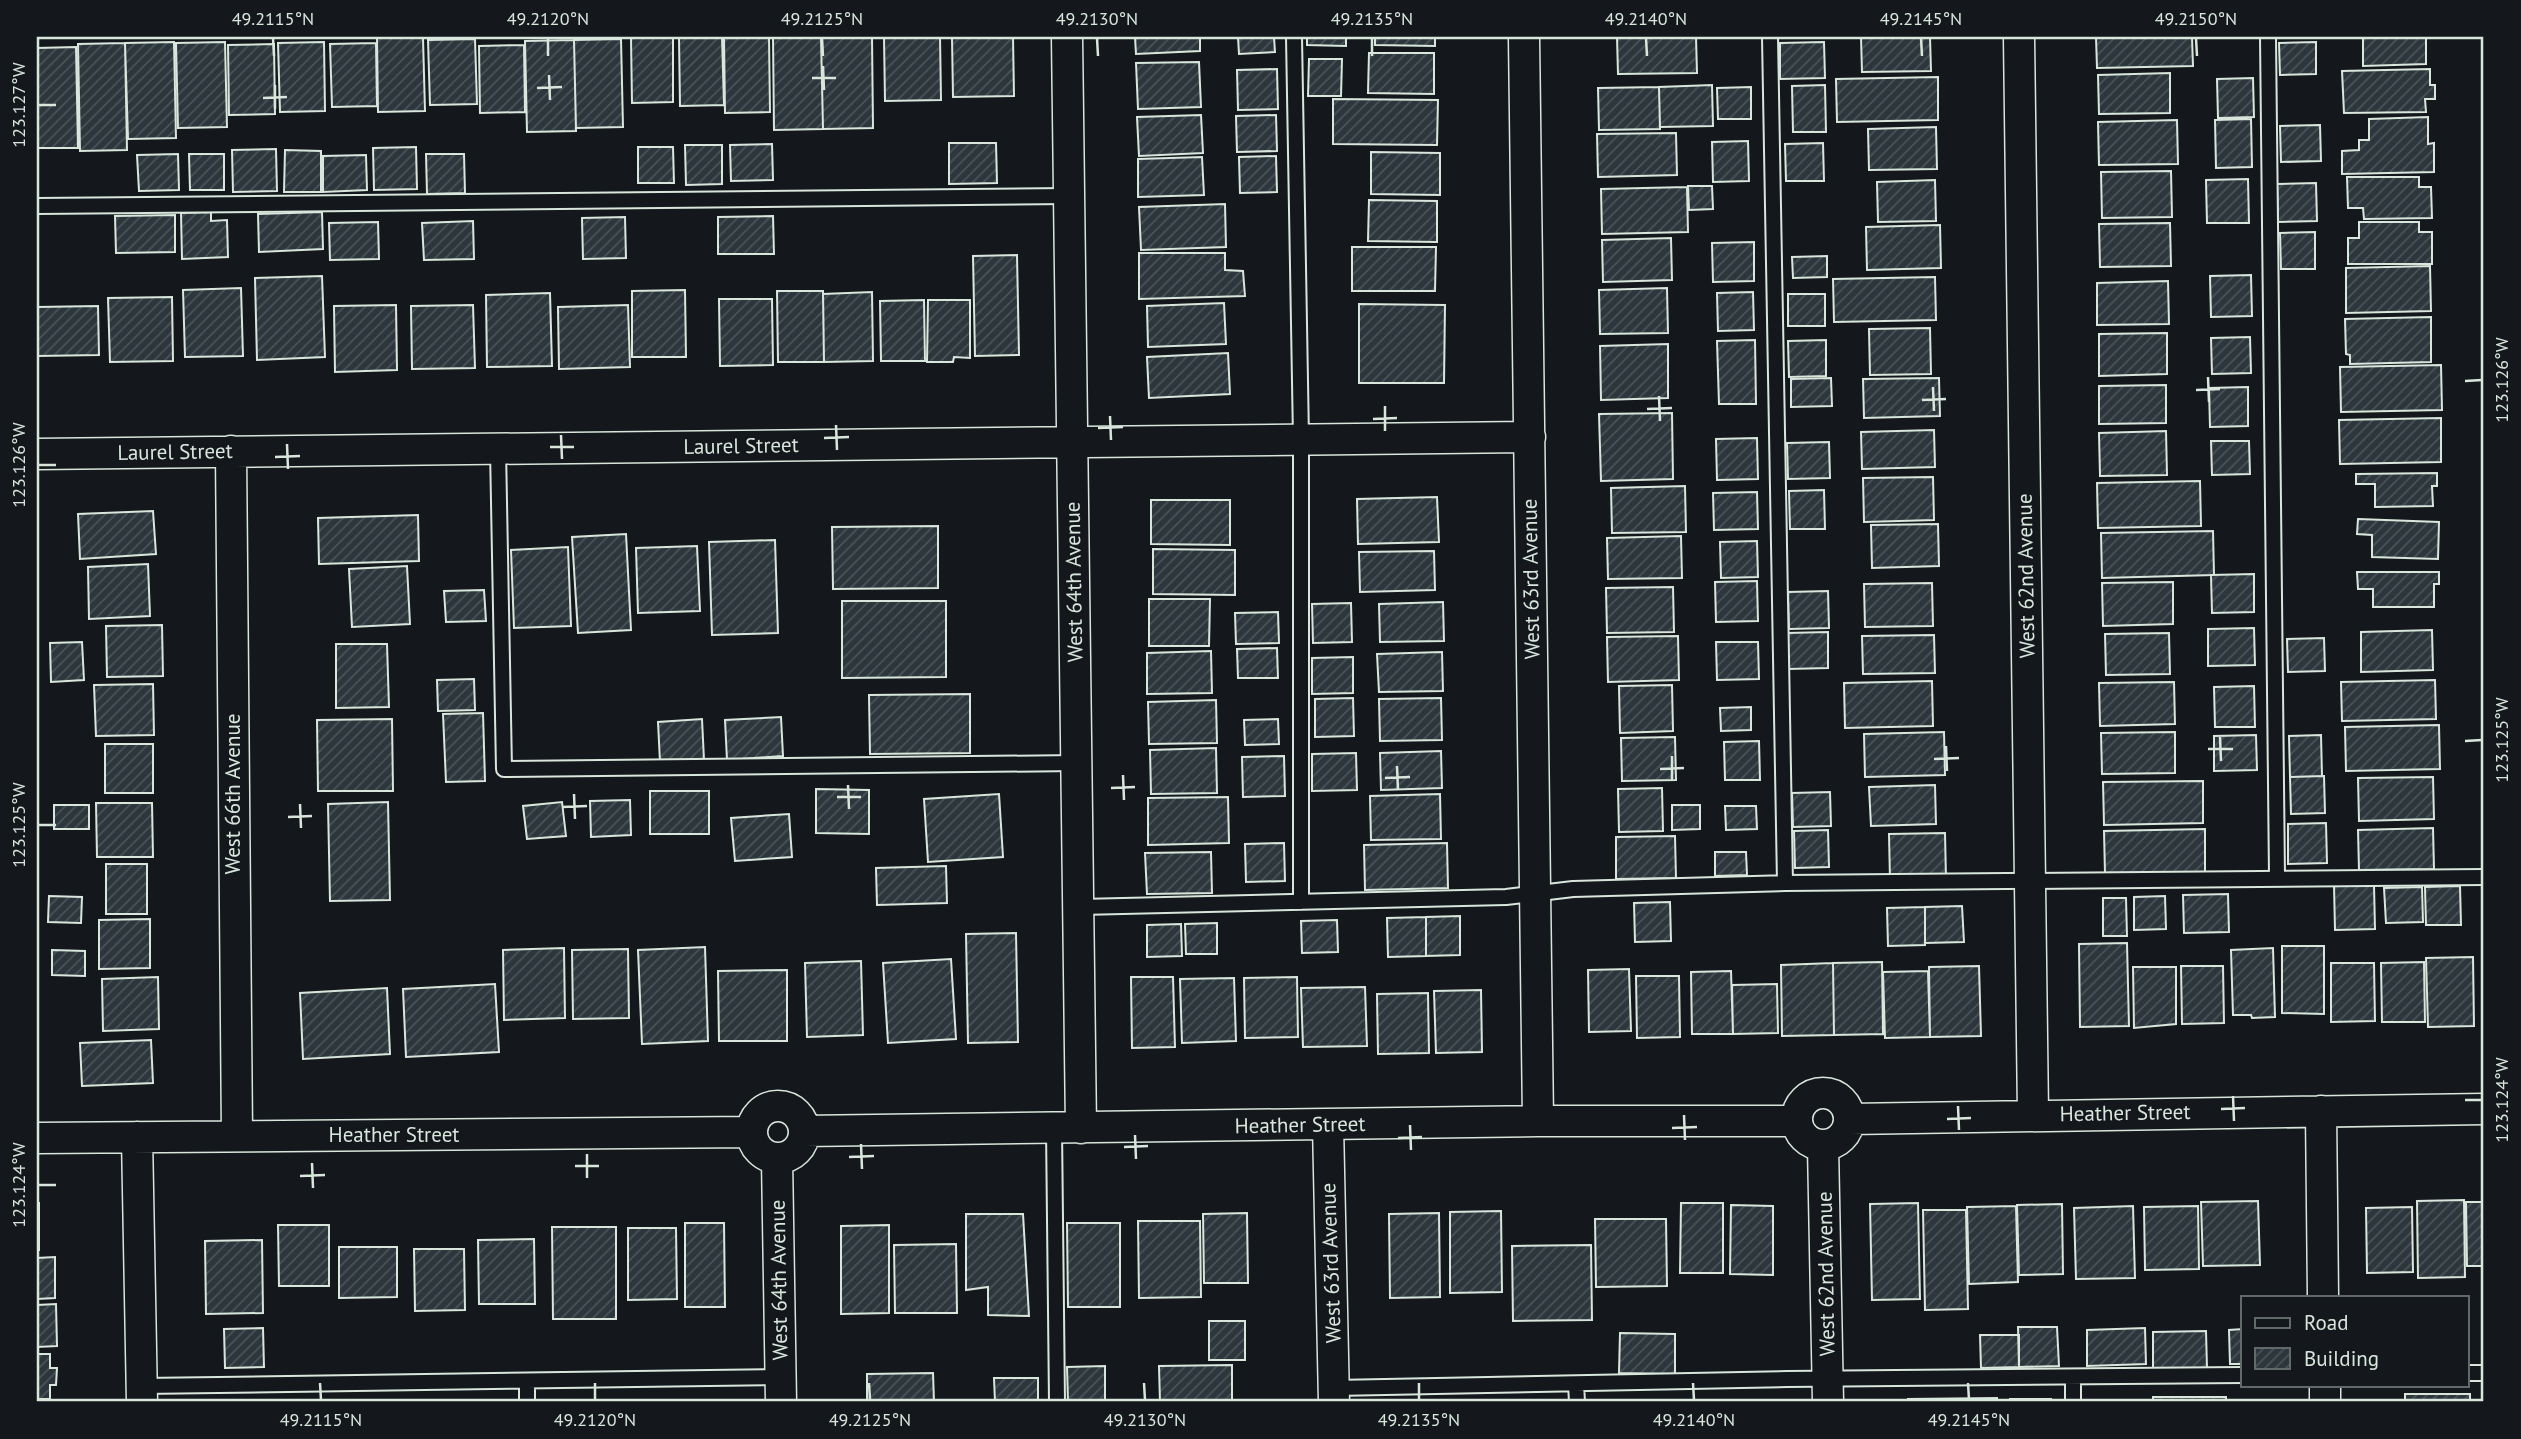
<svg xmlns="http://www.w3.org/2000/svg" width="2521" height="1439" viewBox="0 0 2521 1439" font-family="'PT Sans',sans-serif">
<style>
.building{fill:url(#building-hatch);stroke:#d8e6dc;stroke-width:2}
.lines{fill:none;stroke-linecap:round;stroke-linejoin:round}
.service-casing{stroke:#d8e6dc;stroke-width:18}
.minor-casing{stroke:#d8e6dc;stroke-width:33}
.service{stroke:#14181c;stroke-width:14}
.minor{stroke:#14181c;stroke-width:30}
.ticks{fill:none;stroke:#d8e6dc;stroke-width:2.5}
.labels{text-anchor:middle;stroke-width:5;stroke-linejoin:round;paint-order:stroke}
.street-label{font-size:21px;fill:#d8e6dc;stroke:#14181c}
.neatline{fill:none;stroke:#d8e6dc;stroke-width:2.5}
.ticks-label{font-size:18px;text-anchor:middle;fill:#d8e6dc}
</style>
<defs>
<pattern id="building-hatch" width="6" height="6" patternUnits="userSpaceOnUse" patternTransform="scale(1.75)"><rect width="6" height="6" fill="#2c363c"/><path d="M-1 1l2-2M0 6l6-6M5 7l2-2" fill="none" stroke="#4a5358"/></pattern>
</defs>
<rect width="100%" height="100%" fill="#14181c"/>
<path class="building" d="M673,37V102L632,103L631,38Z
M679,37H722L724,105L680,106Z
M724,37H769L770,112L725,113Z
M773,37H821L823,129L774,130Z
M821,37H872L873,128L823,129Z
M884,37H940L941,100L885,101Z
M952,37H1013L1014,96L953,97Z
M1135,37H1200V51L1136,54Z
M1238,37H1274L1275,52L1239,54Z
M1307,37H1346V46L1307,45Z
M1375,37H1435V46L1375,45Z
M1617,37H1696L1697,73L1618,74Z
M1861,37H1930L1931,71L1862,72Z
M2096,37H2192L2193,66L2097,68Z
M2363,37H2426V64L2363,66Z
M377,38H423L425,111L378,112Z
M475,39L477,104L430,105L428,40Z
M621,39L623,127L576,128L574,40Z
M574,40L576,131L527,132L525,41Z
M174,42L176,138L128,139L125,43Z
M225,42L227,127L178,128L176,43Z
M324,42L325,111L280,112L278,43Z
M1824,42L1825,78L1780,79V43Z
M2316,42V74L2280,75L2279,43Z
M125,43L127,150L80,151L78,44Z
M376,43L377,106L332,107L330,44Z
M274,44L275,114L229,115L228,45Z
M524,45L525,112L480,113L479,46Z
M76,47L78,148H37V48Z
M1369,53H1434V94L1368,93Z
M1309,59H1342L1341,96H1308Z
M1199,62L1201,107L1138,109L1136,63Z
M1277,69L1278,109L1238,110L1237,70Z
M2430,69V85H2435V99H2425L2426,112L2344,113L2342,71Z
M2170,73V113L2099,114L2098,75Z
M1938,77V120L1837,122L1836,79Z
M2253,78L2254,117L2218,118L2217,79Z
M1712,85L1713,126L1660,127L1659,87Z
M1825,85L1826,132H1793L1792,86Z
M1659,87L1660,129L1599,130L1598,88Z
M1751,87V119H1718L1717,88Z
M1333,99L1438,100L1437,145L1333,144Z
M1201,115L1203,153L1139,156L1137,117Z
M1276,115L1277,151L1237,152L1236,116Z
M2428,117V144L2434,143V172L2342,174V151L2359,150V140H2369V119Z
M2251,119L2252,167L2216,168L2215,120Z
M2177,120L2178,164L2099,165L2098,122Z
M2320,125L2321,161L2281,162L2280,126Z
M1936,127L1937,169L1869,170L1868,129Z
M1676,133L1677,175L1598,177L1597,134Z
M1748,141L1749,181L1713,182L1712,142Z
M949,143H996L997,183L949,184Z
M1823,143L1824,181H1786L1785,144Z
M772,144L773,180L731,181L730,145Z
M685,145H722V184L686,185Z
M416,147L417,189L374,190L373,148Z
M638,147H673L674,183H638Z
M276,149L277,191L233,192L232,150Z
M285,150L321,151V192H284Z
M1371,152L1440,153V195L1371,194Z
M178,154L179,190L139,191L137,155Z
M189,154H224V190H190Z
M426,154H464L465,193L427,194Z
M366,155L367,190L323,192V156Z
M1276,156L1277,192L1240,193L1239,157Z
M1202,157L1204,195L1138,197V159Z
M2171,171L2172,217L2102,218L2101,172Z
M2347,177H2419V187H2431L2432,218L2364,219L2363,208H2348Z
M2248,179L2249,223H2207L2206,180Z
M1935,180L1936,221L1878,222L1877,182Z
M2316,183L2317,221L2278,222L2277,184Z
M1688,186H1712L1713,209L1689,210Z
M1687,187L1688,232L1602,234L1601,189Z
M1369,200L1437,201V242L1368,241Z
M1225,204L1226,247L1141,250L1139,207Z
M211,212V221L227,220L228,257L182,259L181,213Z
M322,212L323,249L259,252L258,214Z
M175,215V252L116,253L115,216Z
M773,216L774,254H718V217Z
M625,217L626,258L583,259L582,218Z
M473,221L474,259L424,260L422,223Z
M378,222L379,259L330,260L329,223Z
M2359,222H2419V232H2432V264H2348V238H2359Z
M2170,223L2171,266L2100,267L2099,224Z
M1940,225L1941,268L1867,270L1866,227Z
M2315,232V269H2281L2280,233Z
M1671,238L1672,280L1603,282L1602,240Z
M1754,242V281L1713,282L1712,243Z
M1352,247H1436L1435,291H1352Z
M1139,253H1225V270L1243,271L1245,296L1139,299Z
M1017,255L1019,355L975,356L973,256Z
M1827,256V277L1793,278L1792,257Z
M2430,266L2431,311L2346,313V268Z
M2251,275L2252,316L2211,317L2210,276Z
M322,276L325,357L257,360L255,278Z
M1935,277L1936,320L1834,322L1833,279Z
M2168,281L2169,324L2097,325V283Z
M241,288L243,356L185,357L183,290Z
M1667,288L1668,333L1600,334L1599,290Z
M685,290L686,357H632V291Z
M777,291H823L824,362H778Z
M872,292L873,361L824,362L823,294Z
M1753,292L1754,330L1718,331L1717,293Z
M550,293L552,366L487,367L486,295Z
M1788,294H1825V326H1788Z
M172,297L173,361L110,362L108,298Z
M719,299H772L773,365L720,366Z
M924,300L925,361H881L880,301Z
M928,300H970V358L954,357L953,362H927Z
M1224,303L1226,344L1148,347L1147,306Z
M1359,304L1445,305L1444,383H1359Z
M396,305L397,370L335,372L334,306Z
M473,305L475,368L412,369L411,306Z
M628,305L630,367L559,369L558,307Z
M98,306L99,355L37,356V307Z
M2431,317V362L2350,364V355L2346,354L2345,319Z
M1930,328L1931,374L1870,375L1869,329Z
M2167,333V374L2099,376V334Z
M2250,337L2251,373L2212,374L2211,338Z
M1755,340L1756,404H1719L1717,341Z
M1826,340V376L1789,377L1788,341Z
M1668,344V398L1601,400L1600,346Z
M1228,353L1230,394L1149,398L1147,357Z
M2441,365L2442,410L2341,412L2340,367Z
M1831,378L1832,406L1791,407V379Z
M1939,378L1940,416L1864,418L1863,379Z
M2166,385V423L2099,424V386Z
M2248,387V426L2210,427L2209,388Z
M1672,413L1673,479L1601,481L1599,414Z
M2441,418V462L2340,464L2339,420Z
M1934,430L1935,467L1862,469L1861,432Z
M2166,431L2167,475L2100,476L2099,433Z
M1757,438L1758,479L1717,480L1716,439Z
M2211,441H2249L2250,474L2212,475Z
M1829,442L1830,478L1788,479L1787,443Z
M2437,473V486H2432L2433,506L2375,507V484H2356V474Z
M1933,477L1934,520L1864,522L1863,478Z
M2200,481L2201,526L2098,528L2097,483Z
M1685,486L1686,532L1612,533L1611,488Z
M1824,490L1825,529H1790L1789,491Z
M1757,492L1758,529L1714,530L1713,493Z
M1437,497L1439,542L1358,544L1357,499Z
M1151,500H1230V545L1151,544Z
M153,511L156,554L80,559L78,514Z
M418,515L419,561L319,564L318,518Z
M2358,519L2439,522L2438,559L2372,557V535L2357,534Z
M1938,524L1939,566L1872,568L1871,525Z
M938,526V588L833,589L832,527Z
M2213,531L2214,575L2102,578L2101,533Z
M626,534L631,630L578,633L572,537Z
M1681,536L1682,578L1608,579L1607,538Z
M775,540L778,633L712,635L709,542Z
M1757,541L1758,577L1721,578L1720,542Z
M697,546L700,611L638,613L636,548Z
M568,547L571,626L514,628L511,550Z
M1153,549L1235,550V595L1153,594Z
M1434,551L1435,590L1360,592L1359,552Z
M148,564L150,616L89,619L88,567Z
M407,566L410,624L352,627L349,569Z
M2357,572H2439V584H2434V607H2373V589H2358Z
M2254,574V612L2212,613L2211,575Z
M1757,581L1758,621L1716,622L1715,582Z
M2173,582V624L2103,626L2102,583Z
M1932,583L1933,626L1865,627L1864,584Z
M1673,587L1674,632L1607,633L1606,588Z
M484,590L486,621L446,622L444,591Z
M1828,591L1829,628L1789,629L1788,592Z
M1149,599H1210L1209,646H1149Z
M842,601H946V677L842,678Z
M1443,602L1444,641L1380,642L1379,604Z
M1351,603L1352,642L1313,643L1312,604Z
M1278,612L1279,643L1236,644L1235,613Z
M162,625L163,676L107,677L106,626Z
M2254,628L2255,665L2208,666V629Z
M2432,630L2433,670L2361,672V632Z
M1828,632V668L1788,669L1787,633Z
M2169,633L2170,674L2106,675L2105,634Z
M1934,635L1935,673L1863,674L1862,636Z
M1678,636L1679,680L1608,682L1607,637Z
M2324,638L2325,671L2288,672L2287,639Z
M82,642L84,680L51,682L50,643Z
M1716,642H1758L1759,679L1717,680Z
M336,644H387L389,707L336,708Z
M1277,648L1278,678H1238L1237,649Z
M1211,651L1212,693L1147,694V653Z
M1442,652L1443,691L1379,692L1377,654Z
M1353,657V693L1312,694V658Z
M474,679L475,710L438,711L437,680Z
M2435,680L2436,719L2342,721L2341,682Z
M1932,681L1933,726L1845,728L1844,683Z
M2174,682L2175,724L2100,726L2099,683Z
M153,684L154,735L96,736L94,685Z
M1672,685L1673,731L1620,733L1619,686Z
M2254,686L2255,727H2215L2214,687Z
M970,694V753L870,754L869,695Z
M1353,698L1354,736L1315,737V699Z
M1441,698L1442,740L1380,741L1379,699Z
M1216,700L1217,743L1149,744L1148,702Z
M1751,707V730L1721,731L1720,708Z
M483,713L485,781L446,782L443,714Z
M781,717L783,756L727,760L725,720Z
M392,719L393,791H318L317,720Z
M702,719L704,760L660,762L658,722Z
M1278,719L1279,744L1245,745L1244,720Z
M2439,725L2440,769L2346,771L2345,727Z
M1944,732L1945,775L1865,777L1864,734Z
M2175,732V773L2102,774L2101,733Z
M2256,735L2257,770L2214,771V736Z
M2321,735L2322,776L2290,777L2289,736Z
M1675,737L1676,780L1622,781L1621,738Z
M1759,741L1760,780H1725L1724,742Z
M105,744H153V793H105Z
M1216,748L1217,793L1151,794L1150,750Z
M1441,751L1442,788L1381,790L1380,753Z
M1356,753L1357,790L1312,791V754Z
M1284,756L1285,796L1243,797L1242,757Z
M2324,776L2325,813L2291,814L2290,777Z
M2433,777L2434,819L2359,821L2358,778Z
M2203,781V823L2104,825L2103,782Z
M1935,785L1936,824L1871,826L1869,787Z
M1662,788L1663,831L1619,832L1618,789Z
M816,789L869,790V834L816,833Z
M650,791H709V834H650Z
M1830,792L1831,826L1793,827L1792,793Z
M999,794L1003,857L928,862L924,799Z
M1440,794L1441,839L1371,840L1370,796Z
M1228,797L1229,843L1148,845V798Z
M630,800L631,835L591,837L590,801Z
M388,802L390,900L330,901L328,804Z
M562,802L566,836L527,839L523,806Z
M96,803H152L153,857H97Z
M54,805H89V829H54Z
M1672,805H1700V829L1672,830Z
M1725,806H1756L1757,829L1726,830Z
M789,814L792,857L735,861L731,818Z
M2326,823L2327,863L2288,864V824Z
M2433,828L2434,869L2359,870L2358,830Z
M2205,829V872L2105,874L2104,831Z
M1828,830L1829,867L1795,868L1794,831Z
M1945,833L1946,879L1890,880L1889,834Z
M1675,836L1676,878L1616,879V837Z
M1284,843L1285,881L1246,882L1245,844Z
M1447,843L1448,888L1365,890L1364,845Z
M1211,852L1212,893L1147,894L1145,853Z
M1715,852H1746L1747,875L1715,876Z
M106,864H147V914H106Z
M946,866L947,903L877,905L876,868Z
M2334,885H2374L2375,929L2335,930Z
M2460,886L2461,925H2426L2425,887Z
M2422,887L2423,922L2386,923L2384,888Z
M2228,894L2229,932L2184,933L2183,895Z
M49,896L82,897L81,923L48,922Z
M2165,896L2166,929L2134,930V897Z
M2103,898H2126L2127,936H2103Z
M1670,902L1671,941L1635,942L1634,903Z
M1962,906L1964,942L1925,943V907Z
M1925,907V945L1888,946L1887,908Z
M1460,916V955L1426,956V917Z
M1426,917V956L1388,957L1387,918Z
M150,919V968L99,969V920Z
M1337,920L1338,952L1302,953L1301,921Z
M1217,923V954H1186L1185,924Z
M1181,924L1182,956L1147,957V925Z
M1016,933L1018,1042L968,1043L966,934Z
M2127,943L2129,1026L2080,1027L2079,944Z
M2282,946H2324V1014L2282,1013Z
M705,947L708,1041L642,1044L638,950Z
M564,948L565,1018L504,1020L503,950Z
M2273,948L2275,1017L2252,1018L2251,1015H2233L2231,950Z
M628,949L629,1018L573,1019L572,950Z
M52,950L85,951V976L52,975Z
M2473,957L2474,1026L2428,1027L2426,958Z
M951,959L956,1039L888,1043L883,963Z
M861,961L863,1035L807,1037L805,963Z
M1882,962L1883,1034L1834,1035L1833,963Z
M2424,962L2425,1022H2382L2381,963Z
M1833,963L1834,1035L1782,1036L1781,965Z
M2331,963H2374L2375,1021L2331,1022Z
M1979,966L1981,1036L1930,1037L1929,967Z
M2181,966H2223L2224,1023L2182,1024Z
M2133,967H2176V1024L2134,1028Z
M1629,969L1631,1031L1589,1032L1588,970Z
M787,970V1041H719L718,971Z
M1731,971L1733,1034H1692L1691,972Z
M1928,971L1930,1037L1885,1038L1883,972Z
M1636,976H1679L1680,1037L1637,1038Z
M158,977L159,1029L103,1031L102,979Z
M1131,977H1173L1175,1047L1132,1048Z
M1297,977L1298,1037L1245,1038L1244,978Z
M1234,978L1236,1041L1182,1043L1180,979Z
M495,984L499,1052L406,1057L403,989Z
M1777,984L1778,1033L1733,1034L1732,985Z
M1365,987L1367,1046L1303,1047L1301,988Z
M387,988L390,1054L303,1059L300,993Z
M1481,990L1482,1052L1436,1053L1434,991Z
M1428,993L1429,1053L1378,1054L1377,994Z
M151,1040L153,1083L82,1086L80,1043Z
M2464,1200L2465,1277L2418,1278L2417,1201Z
M2258,1201L2260,1265L2203,1266L2201,1202Z
M2466,1202H2484V1266H2467Z
M37,1203H39V1250H37Z
M1681,1203H1723V1273H1680Z
M1918,1203L1920,1299L1872,1300L1870,1204Z
M2062,1204L2063,1274L2019,1275L2017,1205Z
M1731,1205L1773,1206V1275L1730,1274Z
M2016,1206L2018,1282L1969,1284L1967,1207Z
M2133,1206L2135,1278L2076,1279L2074,1208Z
M2198,1206L2199,1269L2145,1270L2144,1207Z
M2412,1207L2413,1272L2367,1273L2366,1208Z
M1923,1210H1966L1968,1309L1925,1310Z
M1501,1211L1502,1292L1450,1293V1212Z
M1247,1213L1248,1283H1204L1203,1214Z
M1439,1213L1440,1297L1390,1298L1389,1214Z
M966,1214H1023L1029,1316L988,1315V1287L966,1290Z
M1595,1219H1666L1667,1286L1596,1287Z
M1138,1221H1200L1201,1297L1139,1298Z
M685,1223H724L725,1307H685Z
M1067,1223H1120V1307H1068Z
M278,1225H329V1286H279Z
M889,1225V1313L841,1314V1226Z
M552,1227H616V1319H553Z
M628,1228H676L677,1299L628,1300Z
M534,1239L535,1304H479L478,1240Z
M262,1240L263,1313L206,1314L205,1241Z
M956,1244L957,1313H895L894,1245Z
M1591,1245L1592,1320L1513,1321L1512,1246Z
M339,1247H397V1297L339,1298Z
M414,1249H464L465,1310L415,1311Z
M55,1257V1298L37,1299V1258Z
M56,1304L57,1346L37,1347V1305Z
M1209,1321H1245V1360H1209Z
M2018,1327H2057L2059,1366L2019,1367Z
M263,1328L264,1367L225,1368L224,1329Z
M2145,1328L2146,1364L2087,1366V1330Z
M2243,1329V1364H2230L2229,1330Z
M2206,1331L2207,1368L2153,1369V1332Z
M1620,1333L1675,1334V1374L1619,1373Z
M1980,1335H2019V1367L1981,1368Z
M37,1354H50V1368H57L56,1385H50V1399H37Z
M1232,1365V1402H1160L1159,1366Z
M1105,1366V1402H1068L1067,1367Z
M933,1373L934,1402H867V1374Z
M994,1378H1038V1402H995Z
M2405,1394H2470V1402H2405Z
M2153,1397H2226V1402H2153Z
M1997,1398V1402H1908V1399Z
M2010,1399H2051V1402H2010Z
M214,1400H336V1402H214Z
M685,1400V1402H618V1401Z"/>
<g class="lines">
<g class="service-casing">
<path id="service" d="M1294,37L1301,439V902
M1770,37L1785,883
M2268,37L2277,877
M37,206L1068,196
M498,449L504,769L1077,763
M1080,907L1506,897L1573,889L1785,883L2484,877
M1054,1128L1057,1402
M2467,1373H2484
M2073,1378V1402
M527,1381V1402
M1576,1384L1577,1402
M142,1386L780,1377
M1334,1388L1787,1379L2243,1375"/>
</g>
<g class="minor-casing">
<path id="minor" d="M1067,37L1081,1128
M1524,37L1538,1121
M2019,37L2033,1114
M231,451L237,1136
M37,454L1530,437
M1797 1119a26 26 0 1 1 52 0a26 26 0 1 1-52 0Z
M752 1132a26 26 0 1 1 52 0a26 26 0 1 1-52 0Z
M2321,1111L2323,1297
M1850,1119L2484,1109
M1328,1125L1334,1402
M804,1131L1538,1121H1796
M137,1137L142,1402
M37,1138L751,1132
M1823,1146L1828,1402
M777,1159L781,1402
M2325,1385V1402"/>
</g>
<use href="#service" class="service"/>
<use href="#minor" class="minor"/>
</g>
<path class="ticks" d="M273,38L274,56M548,38V56M822,38L823,56M1097,38L1098,56M1372,38V56M1646,38L1647,56M1921,38L1922,56M2196,38L2197,56M823,66L824,90M549,75L550,100M812,78H836M275,85V109M537,88L562,87M263,98L287,97M38,105H56M2208,377L2209,402M2465,381L2482,380M1933,387L1934,411M2196,390L2220,389M1659,396L1660,421M1922,400L1946,399M1385,406V431M1647,409L1672,408M1110,416L1111,440M1373,419L1397,418M836,425L837,450M1098,428L1123,427M561,435L562,459M824,438L849,437M287,444L288,469M550,447H574M275,457L300,456M38,465H56M2220,737L2221,761M2465,741L2482,740M1946,746L1947,771M2208,749H2233M1672,756V780M1934,759L1959,758M1397,766L1398,790M1660,769L1684,768M1123,775L1124,800M1385,778L1410,777M848,785L849,809M1111,788L1135,787M574,794L575,819M837,797H861M300,804L301,828M562,807L587,806M288,817L312,816M38,825H56M2233,1096L2234,1121M2465,1100H2482M1958,1106L1959,1130M2221,1109L2245,1108M1684,1115L1685,1140M1947,1119L1971,1118M1410,1125L1411,1150M1672,1128L1697,1127M1135,1135L1136,1159M1398,1138L1422,1137M861,1144L862,1169M1124,1147L1148,1146M587,1154V1178M849,1157L874,1156M312,1163L313,1188M575,1166H599M300,1176L325,1175M38,1185H56M320,1383L321,1400M595,1383V1400M869,1383L870,1400M1144,1383L1145,1400M1419,1383V1400M1693,1383L1694,1400M1968,1383L1969,1400"/>
<g class="labels">
<g class="street-label">
<text transform="translate(741 446) rotate(-1)" y="7">Laurel Street</text>
<text transform="translate(175 452) rotate(-1)" y="7">Laurel Street</text>
<text transform="translate(2026 576) rotate(-91)" y="7">West 62nd Avenue</text>
<text transform="translate(1531 579) rotate(-91)" y="7">West 63rd Avenue</text>
<text transform="translate(1074 582) rotate(-91)" y="7">West 64th Avenue</text>
<text transform="translate(233 794) rotate(-90)" y="7">West 66th Avenue</text>
<text transform="translate(2125 1113) rotate(-1)" y="7">Heather Street</text>
<text transform="translate(1300 1125) rotate(-1)" y="7">Heather Street</text>
<text x="394" y="1142">Heather Street</text>
<text transform="translate(1331 1263) rotate(-92)" y="7">West 63rd Avenue</text>
<text transform="translate(1826 1274) rotate(-91)" y="7">West 62nd Avenue</text>
<text transform="translate(779 1280) rotate(-91)" y="7">West 64th Avenue</text>
</g>
</g>
<rect width="2521" height="1439" fill="none" stroke="#14181c" stroke-width="77"/>
<rect x="2241" y="1296" width="228" height="91" fill="#14181c" stroke="#626a69" stroke-width="2"/>
<rect x="2255" y="1318" width="35" height="10" fill="#14181c" stroke="#626a69" stroke-width="2"/>
<text x="2304" y="1330" font-size="21" fill="#d8e6dc">Road</text>
<rect x="2255" y="1348" width="35" height="21" fill="url(#building-hatch)" stroke="#626a69" stroke-width="2"/>
<text x="2304" y="1366" font-size="21" fill="#d8e6dc">Building</text>
<rect x="38" y="38" width="2444" height="1362" class="neatline"/>
<g class="ticks-label">
<text x="273" y="25">49.2115°N</text>
<text x="548" y="25">49.2120°N</text>
<text x="822" y="25">49.2125°N</text>
<text x="1097" y="25">49.2130°N</text>
<text x="1372" y="25">49.2135°N</text>
<text x="1646" y="25">49.2140°N</text>
<text x="1921" y="25">49.2145°N</text>
<text x="2196" y="25">49.2150°N</text>
<text transform="translate(19 105) rotate(-90)" y="6">123.127°W</text>
<text transform="translate(2502 380) rotate(-90)" y="6">123.126°W</text>
<text transform="translate(19 465) rotate(-90)" y="6">123.126°W</text>
<text transform="translate(2502 740) rotate(-90)" y="6">123.125°W</text>
<text transform="translate(19 825) rotate(-90)" y="6">123.125°W</text>
<text transform="translate(2502 1100) rotate(-90)" y="6">123.124°W</text>
<text transform="translate(19 1185) rotate(-90)" y="6">123.124°W</text>
<text x="321" y="1426">49.2115°N</text>
<text x="595" y="1426">49.2120°N</text>
<text x="870" y="1426">49.2125°N</text>
<text x="1145" y="1426">49.2130°N</text>
<text x="1419" y="1426">49.2135°N</text>
<text x="1694" y="1426">49.2140°N</text>
<text x="1969" y="1426">49.2145°N</text>
</g>
</svg>
